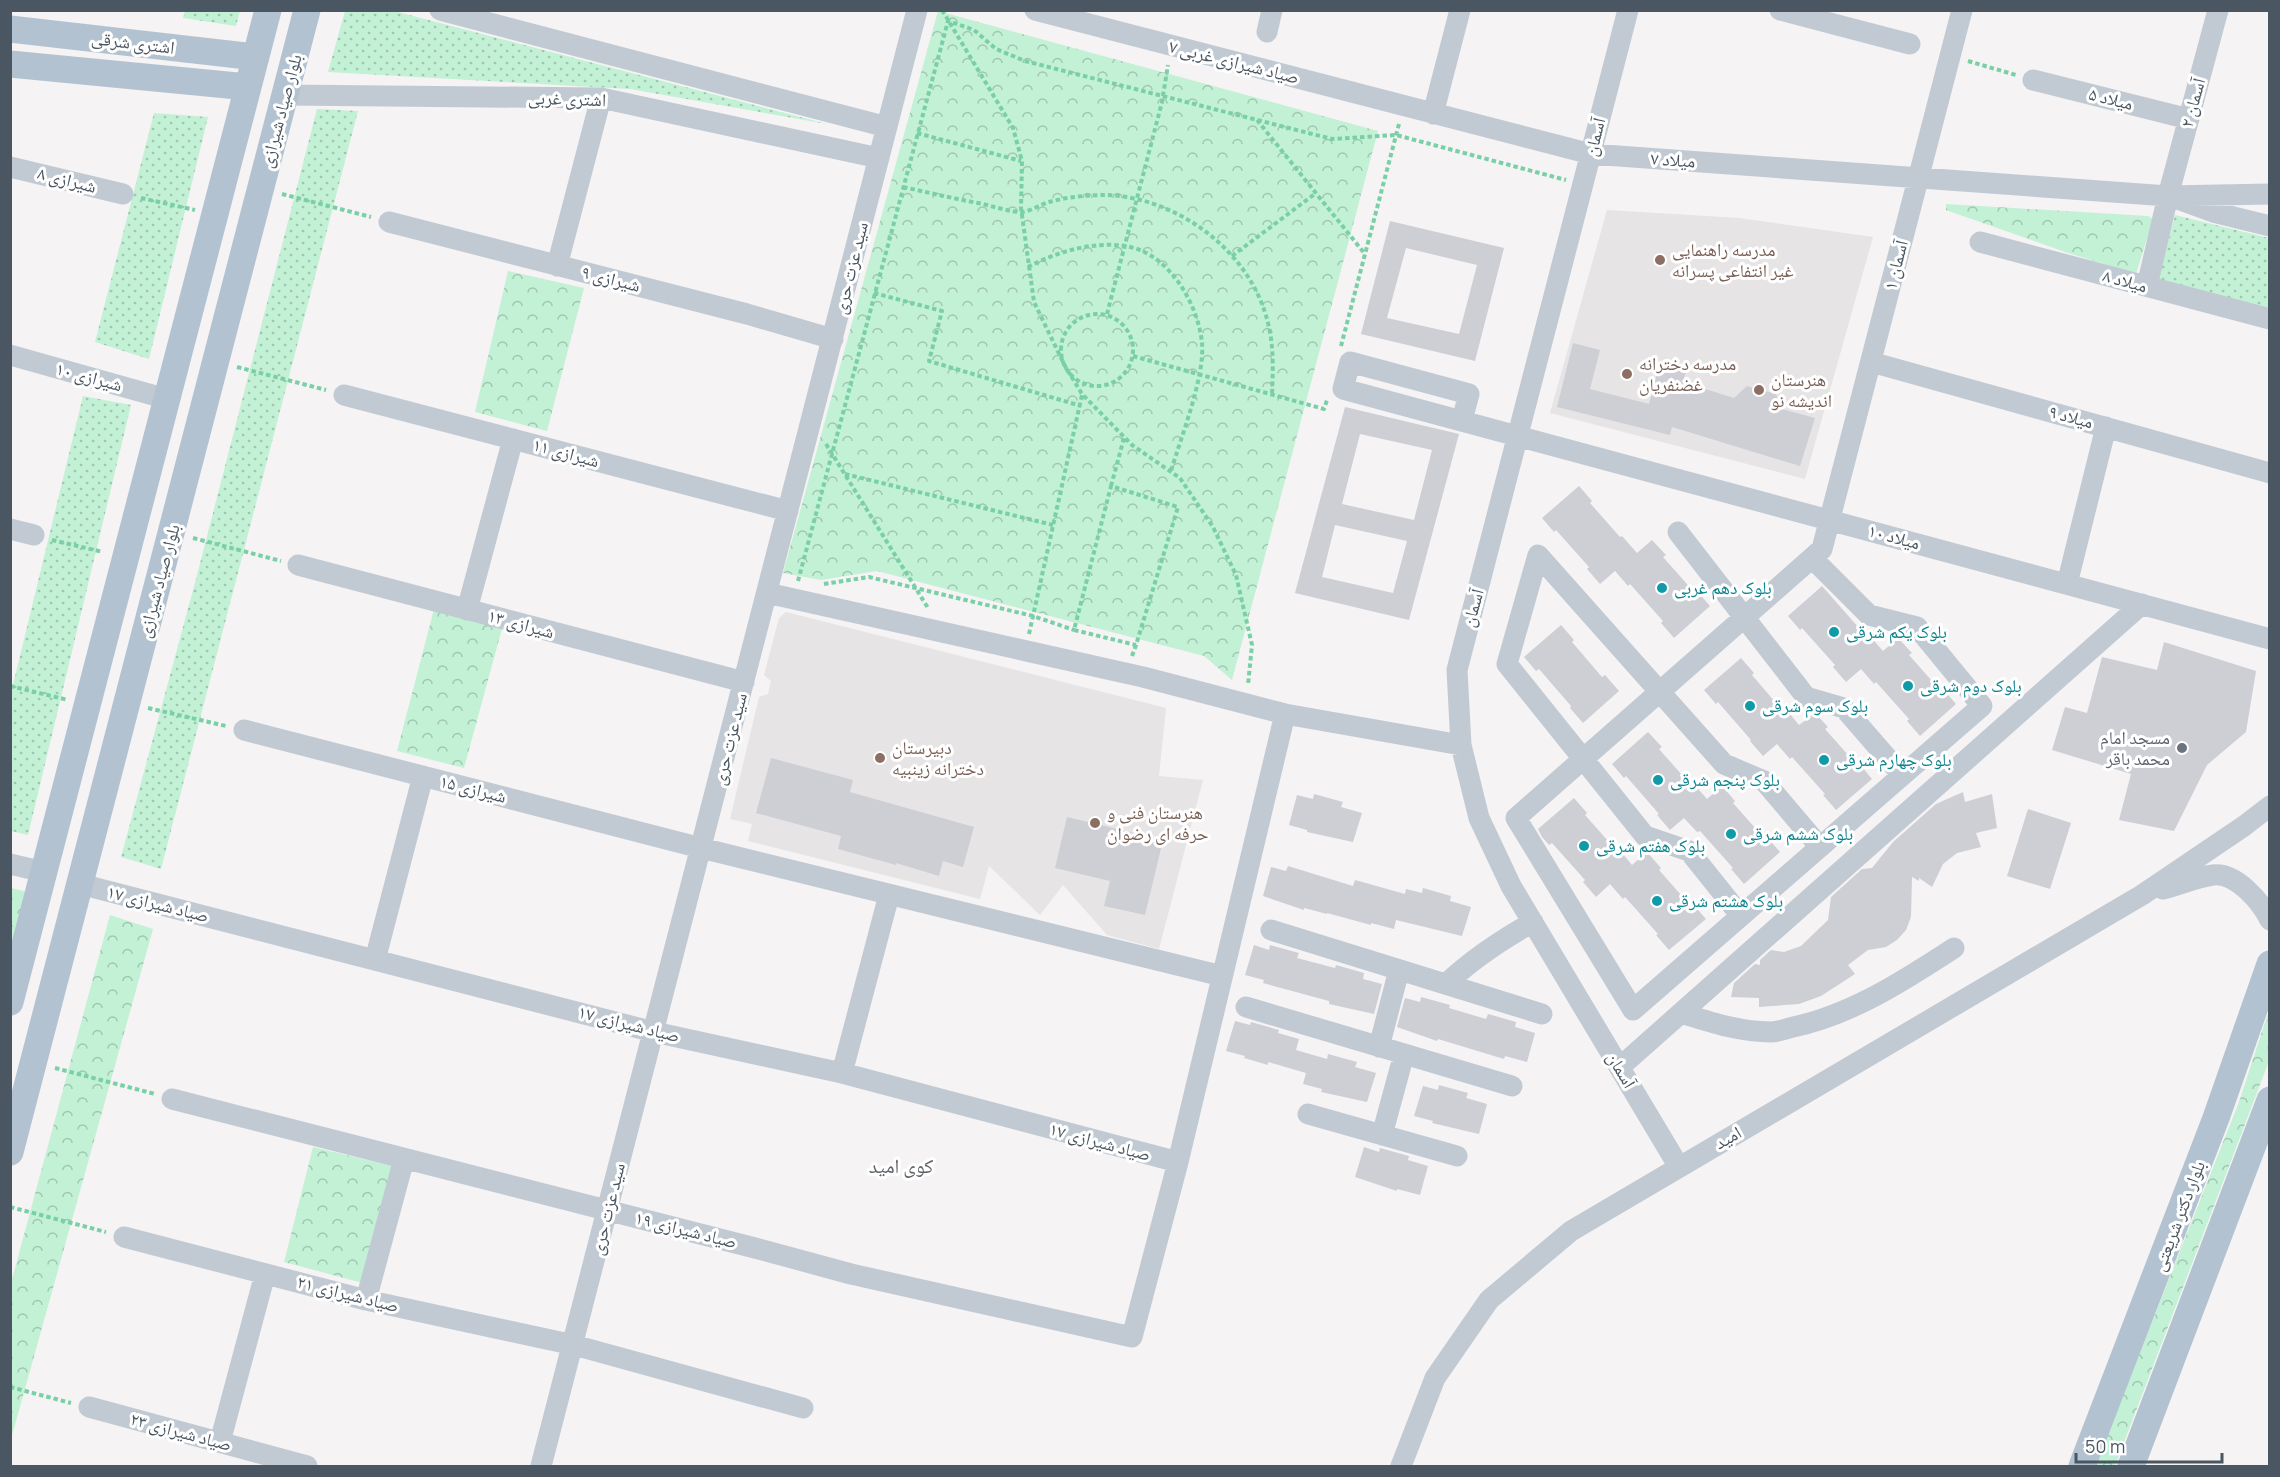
<svg xmlns="http://www.w3.org/2000/svg" width="2280" height="1477" viewBox="0 0 2280 1477" font-family="Manrope,'Noto Naskh Arabic',sans-serif">
<style>
.education{fill:#e6e4e5}
.grass{fill:url(#grass-dots)}
.park{fill:url(#park-crowns)}
.building{fill:#cdcfd5;fill-rule:evenodd}
.lines{fill:none;stroke-linecap:round;stroke-linejoin:round}
.path{stroke:#7ad0a6;stroke-width:4;stroke-dasharray:4.5 3;stroke-linecap:butt}
.minor{stroke:#c1cad2;stroke-width:21}
.major{stroke:#b3c2d1;stroke-width:27}
.education-dot{fill:#8d6e63;stroke:#fff;stroke-width:2}
.culture-dot{fill:#0f9aa8;stroke:#fff;stroke-width:2}
.worship-dot{fill:#6b7280;stroke:#fff;stroke-width:2}
.labels{text-anchor:middle;stroke-width:6;stroke-linejoin:round;paint-order:stroke}
.street-label{font-size:18px;fill:#4a5661;stroke:#fff}
.education-label{font-size:18px;fill:#785e54;stroke:#fff;text-anchor:start}
.culture-label{font-size:18px;fill:#0d838f;stroke:#fff;text-anchor:start}
.worship-label{font-size:18px;fill:#5b616d;stroke:#fff;text-anchor:end}
.neighbourhood-label{font-size:20px;fill:#5f6368;stroke:#fff}
</style>
<defs>
<pattern id="grass-dots" width="8" height="8" patternUnits="userSpaceOnUse" patternTransform="scale(1.5)"><rect width="8" height="8" fill="#c3f1d5"/><path d="M2 2h.1M6 6h.1" fill="none" stroke="#a0c6b0" stroke-width="1.8" stroke-linecap="round"/></pattern>
<pattern id="park-crowns" width="20" height="18" patternUnits="userSpaceOnUse" patternTransform="scale(1.5)"><rect width="20" height="18" fill="#c3f1d5"/><path d="M2 6a3 3 0 1 1 6 0M12 15a3 3 0 1 1 6 0" fill="none" stroke="#a0c6b0"/></pattern>
</defs>
<rect width="100%" height="100%" fill="#f5f3f3"/>
<path class="education" d="M1607,210L1739,218L1873,237L1805,479L1550,413Z
M786,612L1166,708L1159,776L1203,780L1159,949L1107,935L1063,885L1040,915L989,866L980,899L748,841L752,824L730,819L759,697L768,694L771,681L764,675L779,618Z"/>
<path class="grass" d="M185,11V10L240,11L236,26L183,18Z
M345,11H394L827,124L630,89L328,72Z
M317,109L358,111L161,869L121,857L196,579Z
M154,113L208,117L149,359L95,342Z
M2175,215L2269,238V308L2158,280Z
M83,396L131,405L28,835L11,831V693Z"/>
<path class="park" d="M938,11L1378,131L1232,680L1204,656L877,571L821,580L783,573Z
M1946,204L2148,216L2153,219L2136,274L2065,252L1946,210Z
M508,271L584,288L547,431L475,412Z
M434,609L503,625L464,768L397,751Z
M11,888L28,892L11,958Z
M110,915L153,929L11,1439V1283Z
M2269,1010V1061L2115,1466H2095L2239,1102Z
M313,1147L401,1168L370,1285L284,1262Z"/>
<path class="building" d="M1390,221L1504,248L1475,361L1361,334ZM1406,248L1477,265L1459,334L1387,318Z
M1573,343L1600,350L1590,389L1649,404L1659,365L1686,371L1683,382L1734,398L1747,386L1776,394L1782,409L1815,418L1800,466L1672,427L1670,435L1557,407Z
M1345,407L1459,434L1409,620L1295,593ZM1360,434L1432,450L1414,520L1342,504ZM1335,525L1407,541L1393,593L1322,577Z
M1579,486L1592,501L1590,503L1620,537L1622,536L1637,553L1652,540L1666,555L1663,557L1694,592L1696,590L1710,606L1674,638L1661,623L1663,621L1630,584L1628,586L1615,571L1600,584L1587,569L1589,567L1556,530L1554,532L1542,518Z
M1822,586L1866,636L1868,634L1883,651L1898,638L1912,653L1909,655L1940,690L1942,688L1956,704L1920,736L1907,721L1909,719L1876,682L1874,684L1861,669L1846,682L1833,667L1835,665L1802,628L1800,630L1788,616Z
M1561,625L1574,640L1572,642L1602,677L1605,675L1619,691L1583,723L1570,708L1571,706L1539,669L1536,671L1524,657Z
M2164,642L2256,671L2246,732L2207,765L2174,831L2119,820L2131,774L2052,750L2065,707L2087,713L2102,657L2157,670Z
M1741,658L1754,673L1752,675L1782,710L1785,708L1799,725L1815,713L1828,727L1825,729L1856,764L1858,762L1872,779L1836,810L1823,795L1825,794L1792,757L1790,759L1777,744L1763,756L1750,741L1751,740L1718,702L1716,704L1704,690Z
M1648,732L1662,747L1659,749L1690,784L1692,782L1707,799L1722,786L1735,801L1733,803L1764,838L1766,836L1780,852L1744,884L1731,869L1733,868L1700,831L1697,832L1684,818L1670,830L1657,815L1659,814L1626,776L1624,778L1612,764Z
M771,758L853,780L850,792L974,827L963,867L943,861L939,876L896,863V865L838,849L841,836L756,813Z
M1963,792L1965,802L1992,794L1997,828L1976,833L1981,847L1957,853L1943,864L1932,887L1919,878V881L1912,877L1911,917L1906,930L1897,940L1886,947L1868,950L1848,965L1855,974L1821,996L1799,1004L1759,1007V998L1731,997L1734,983L1755,964L1760,965V960L1771,950L1784,952L1801,946L1828,920L1831,897L1862,869L1872,868L1893,842L1936,804Z
M1314,794L1343,802L1341,807L1362,813L1353,842L1307,832V830L1289,825L1297,795L1313,799Z
M1574,798L1587,813L1585,815L1616,850L1618,848L1632,865L1647,852L1661,868L1659,870L1689,904L1691,902L1706,919L1669,950L1656,935L1658,934L1625,897L1623,899L1610,884L1596,897L1583,882L1585,880L1552,843L1549,845L1542,837L1538,829Z
M2028,809L2071,823L2050,889L2007,876Z
M1067,817L1163,840L1145,915L1104,906L1110,881L1055,868Z
M1288,866L1353,886L1355,880L1405,894L1406,889L1422,893L1423,888L1451,896L1450,901L1471,907L1462,936L1396,920L1394,929L1371,923V925L1327,913V914L1304,908V910L1263,896L1271,867L1286,871Z
M1254,945L1269,950L1270,945L1299,953L1297,958L1335,968L1336,965L1364,973L1363,979L1382,984L1374,1014L1329,1004V1001L1263,983L1264,980L1245,975Z
M1421,997L1450,1005L1449,1008L1486,1019L1488,1014L1516,1022L1515,1027L1535,1033L1527,1062L1505,1056L1504,1059L1438,1039L1437,1041L1397,1027L1405,998L1420,1002Z
M1235,1021L1250,1025L1251,1022L1279,1030L1278,1033L1299,1039L1296,1050L1327,1059L1328,1054L1357,1062L1355,1067L1376,1073L1367,1102L1321,1092L1322,1089L1303,1084L1306,1073L1268,1062V1065L1244,1058L1245,1056L1226,1051Z
M1439,1085L1468,1093L1466,1098L1487,1104L1479,1134L1432,1123L1433,1121L1414,1116L1423,1086L1438,1090Z
M1364,1147L1379,1152L1380,1148L1409,1156L1408,1160L1428,1166L1420,1195L1397,1189V1191L1355,1177Z"/>
<g class="lines">
<path class="path" d="M942,10L1013,128L1022,161L1021,208L1034,302L1065,366L1082,394L1132,445L1180,478L1213,527L1236,575L1252,645L1248,685
M1968,61L2016,75
M1257,120L1365,254
M917,133L1021,161
M903,187C930,193 956,199 983,204C995,207 1007,211 1019,212C1028,213 1039,205 1049,202C1067,197 1088,195 1107,195C1179,198 1251,252 1268,323C1274,347 1273,370 1272,395
M282,194L371,217
M141,198L195,210
M1232,256L1316,193
M1028,267C1056,252 1093,241 1125,246C1168,252 1198,303 1202,343C1205,377 1181,437 1171,471
M874,293L942,311L929,361L1081,406
M1061 350a36 36 0 1 1 72 0a36 36 0 1 1-72 0Z
M1107,314L1162,102L1168,65
M1341,346L1399,124
M1133,356L1324,409L1327,400
M237,367L326,390
M826,444L928,608
M845,474L1053,525
M1111,486L1124,438
M193,538L281,561
M52,540L103,552
M798,581L948,21L974,30L996,49L1025,61L1332,139L1396,135L1566,180
M824,584L869,577L1033,616L1074,630
M1029,634L1082,395
M1132,656L1136,645L1178,507L1111,486L1074,630L1136,645
M10,686L68,700
M148,708L226,726
M55,1068L155,1094
M10,1207L106,1232
M10,1387L71,1403"/>
<path class="minor" d="M440,10L887,127
M1035,10L1591,154L2168,196L2270,194
M1628,10L1457,670L1461,745L1479,818L1511,886L1679,1167
M1780,10L1910,44
M1267,32L1272,10
M2033,80L2189,119
M285,95L601,98L879,158
M1433,114L1460,10
M10,167L123,194
M2180,200L2213,212L2270,226
M389,222L747,314L833,339
M1980,242L2270,319
M557,266L601,98
M2147,286L2168,196L2218,10
M10,355L167,399
M1871,362L2270,473
M344,395L788,511
M1462,420L1469,394L1350,362L1343,389L2270,639
M10,529L34,535
M1678,532L1806,697L1844,708L1902,775
M1812,558L1869,615L1917,627L1982,706L1633,1010L1516,818L1822,549L1962,10
M298,565L744,682
M2067,584L2106,427
M767,593L1143,677L1285,714L1461,745
M467,610L513,439
M244,730L701,848L1222,976
M10,864L44,872
M80,884L654,1032L842,1073L1178,1162
M2163,889C2179,885 2197,877 2213,875C2236,872 2261,902 2270,920
M1741,916L1689,851L1645,836L1507,664L1538,555L1724,764L1764,781L1820,847
M1271,930L1542,1014
M375,960L423,776
M1446,984C1472,959 1501,940 1533,922
M1246,1007L1512,1086
M1681,1013C1710,1022 1740,1032 1771,1032C1778,1032 1786,1029 1793,1027C1851,1015 1905,980 1954,948
M1379,1047L1399,970
M1620,1067L2142,604
M842,1073L889,895
M172,1099L755,1248L851,1274L1132,1337L1178,1162L1285,714
M1308,1114L1457,1156
M1382,1135L1404,1054
M124,1237L366,1300L574,1345L803,1408
M366,1300L404,1159
M89,1407L307,1466
M220,1442L265,1274
M541,1466L917,10
M1401,1466L1435,1378L1489,1300L1571,1231L2142,895L2244,826L2270,806"/>
<path class="major" d="M10,29L256,57
M10,64L248,87
M10,1002L268,10
M10,1152L307,10
M2082,1466L2216,1118L2270,964
M2131,1466L2270,1100"/>
</g>
<g class="education-dot">
<circle cx="1660" cy="260" r="6"/>
<circle cx="1627" cy="374" r="6"/>
<circle cx="1759" cy="390" r="6"/>
<circle cx="880" cy="758" r="6"/>
<circle cx="1095" cy="823" r="6"/>
</g>
<g class="culture-dot">
<circle cx="1662" cy="588" r="6"/>
<circle cx="1834" cy="632" r="6"/>
<circle cx="1908" cy="686" r="6"/>
<circle cx="1750" cy="706" r="6"/>
<circle cx="1824" cy="760" r="6"/>
<circle cx="1658" cy="780" r="6"/>
<circle cx="1731" cy="834" r="6"/>
<circle cx="1584" cy="846" r="6"/>
<circle cx="1657" cy="901" r="6"/>
</g>
<circle class="worship-dot" cx="2182" cy="748" r="6"/>
<g class="labels">
<g class="street-label">
<text transform="translate(133 43) rotate(7)" y="6">اشتری شرقی</text>
<text transform="translate(1234 62) rotate(14)" y="6">صیاد شیرازی غربی ۷</text>
<text transform="translate(567 99) rotate(2)" y="6">اشتری غربی</text>
<text transform="translate(2111 99) rotate(14)" y="6">میلاد ۵</text>
<text transform="translate(2193 103) rotate(-75)" y="6">آسمان ۲</text>
<text transform="translate(281 111) rotate(-75)" y="6">بلوار صیاد شیرازی</text>
<text transform="translate(1595 137) rotate(-76)" y="6">آسمان</text>
<text transform="translate(1673 160) rotate(4)" y="6">میلاد ۷</text>
<text transform="translate(67 180) rotate(14)" y="6">شیرازی ۸</text>
<text transform="translate(1896 265) rotate(-76)" y="6">آسمان ۱</text>
<text transform="translate(851 268) rotate(-76)" y="6">سید عزت حری</text>
<text transform="translate(611 279) rotate(14)" y="6">شیرازی ۹</text>
<text transform="translate(2125 281) rotate(15)" y="6">میلاد ۸</text>
<text transform="translate(89 377) rotate(15)" y="6">شیرازی ۱۰</text>
<text transform="translate(2071 417) rotate(15)" y="6">میلاد ۹</text>
<text transform="translate(566 453) rotate(15)" y="6">شیرازی ۱۱</text>
<text transform="translate(1894 537) rotate(15)" y="6">میلاد ۱۰</text>
<text transform="translate(159 581) rotate(-75)" y="6">بلوار صیاد شیرازی</text>
<text transform="translate(1473 608) rotate(-75)" y="6">آسمان</text>
<text transform="translate(521 624) rotate(15)" y="6">شیرازی ۱۳</text>
<text transform="translate(730 739) rotate(-76)" y="6">سید عزت حری</text>
<text transform="translate(473 789) rotate(14)" y="6">شیرازی ۱۵</text>
<text transform="translate(158 904) rotate(14)" y="6">صیاد شیرازی ۱۷</text>
<text transform="translate(629 1024) rotate(14)" y="6">صیاد شیرازی ۱۷</text>
<text transform="translate(1621 1070) rotate(59)" y="6">آسمان</text>
<text transform="translate(1728 1138) rotate(-30)" y="6">امید</text>
<text transform="translate(1100 1142) rotate(15)" y="6">صیاد شیرازی ۱۷</text>
<text transform="translate(608 1209) rotate(-76)" y="6">سید عزت حری</text>
<text transform="translate(2179 1216) rotate(-69)" y="6">بلوار دکتر شریعتی</text>
<text transform="translate(686 1230) rotate(14)" y="6">صیاد شیرازی ۱۹</text>
<text transform="translate(348 1294) rotate(14)" y="6">صیاد شیرازی ۲۱</text>
<text transform="translate(181 1432) rotate(15)" y="6">صیاد شیرازی ۲۳</text>
</g>
<g class="education-label">
<text x="1672" y="256">مدرسه راهنمایی<tspan x="1672" dy="21">غیر انتفاعی پسرانه</tspan></text>
<text x="1639" y="370">مدرسه دخترانه<tspan x="1639" dy="21">غضنفریان</tspan></text>
<text x="1771" y="386">هنرستان<tspan x="1771" dy="21">اندیشه نو</tspan></text>
<text x="892" y="754">دبیرستان<tspan x="892" dy="21">دخترانه زینبیه</tspan></text>
<text x="1107" y="819">هنرستان فنی و<tspan x="1107" dy="21">حرفه ای رضوان</tspan></text>
</g>
<g class="culture-label">
<text x="1674" y="594">بلوک دهم غربی</text>
<text x="1846" y="638">بلوک یکم شرقی</text>
<text x="1920" y="692">بلوک دوم شرقی</text>
<text x="1762" y="712">بلوک سوم شرقی</text>
<text x="1836" y="766">بلوک چهارم شرقی</text>
<text x="1670" y="786">بلوک پنجم شرقی</text>
<text x="1743" y="840">بلوک ششم شرقی</text>
<text x="1596" y="852">بلوک هفتم شرقی</text>
<text x="1669" y="907">بلوک هشتم شرقی</text>
</g>
<g class="worship-label">
<text x="2170" y="744">مسجد امام<tspan x="2170" dy="21">محمد باقر</tspan></text>
</g>
<g class="neighbourhood-label">
<text x="901" y="1173">کوی امید</text>
</g>
</g>
<rect width="2280" height="1477" fill="none" stroke="#4a5661" stroke-width="24"/>
<path d="M2076 1453v9h146v-9" fill="none" stroke="#4a5661" stroke-width="3"/>
<text x="2085" y="1453" font-size="18" fill="#4a5661" stroke="#ffffff" stroke-width="4.5" paint-order="stroke">50 m</text>
</svg>
